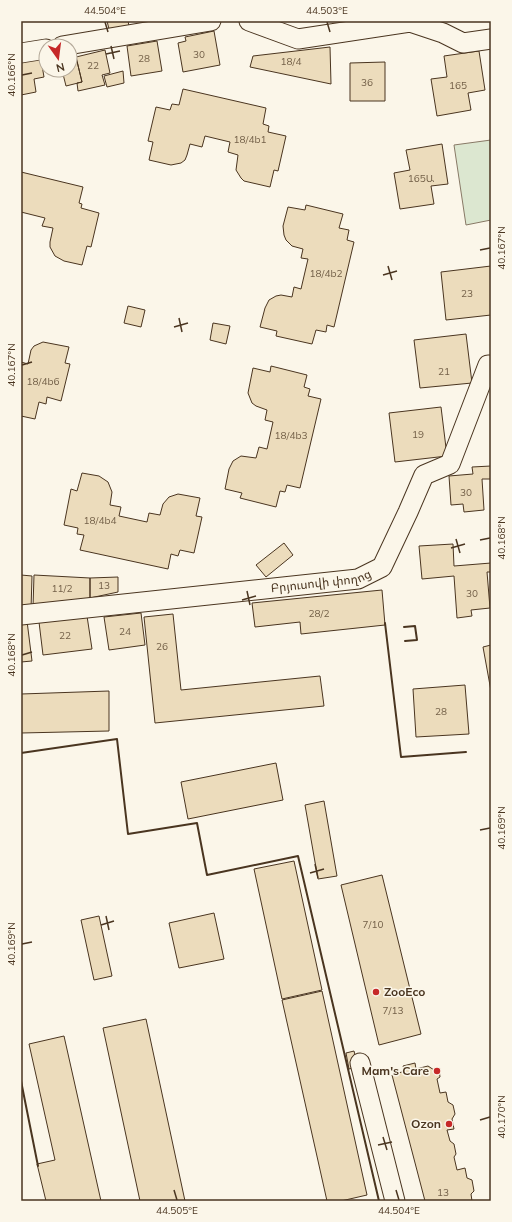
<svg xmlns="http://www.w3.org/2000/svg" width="512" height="1222" viewBox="0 0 512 1222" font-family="Mulish,'Noto Sans Armenian',sans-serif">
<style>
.green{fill:#dce7d0;stroke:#887966}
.building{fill:#ecdcbc;stroke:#4a3520}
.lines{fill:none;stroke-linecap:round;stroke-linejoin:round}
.minor-casing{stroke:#4a3520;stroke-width:21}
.minor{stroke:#fbf6e9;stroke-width:19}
.wall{stroke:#4a3520;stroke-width:2}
.ticks{fill:none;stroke:#4a3520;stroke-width:1.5}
.poi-dot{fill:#c62828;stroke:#fbf6e9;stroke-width:1.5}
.labels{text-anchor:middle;stroke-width:3;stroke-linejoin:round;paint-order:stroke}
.number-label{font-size:10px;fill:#725f47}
.street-label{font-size:12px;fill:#4a3520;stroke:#fbf6e9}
.poi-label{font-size:12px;font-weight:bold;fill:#4a3520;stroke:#fbf6e9;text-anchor:end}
.neatline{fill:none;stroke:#4a3520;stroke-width:1.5}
.ticks-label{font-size:10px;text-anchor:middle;fill:#4a3520}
</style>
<rect width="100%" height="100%" fill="#fbf6e9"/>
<path class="green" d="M491,140V220L466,225L454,145Z"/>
<path class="building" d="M107,21H128L129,26L109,29Z
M214,31L220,65L183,72L178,43L186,41L185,37Z
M157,41L162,71L131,76L127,46Z
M330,47L331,84L250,67L253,56Z
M105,50L110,73L102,75L105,85L78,91L77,83L82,82L76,57Z
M479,51L485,90L468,93L471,110L437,116L431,79L447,77L444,56Z
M40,54L44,77L34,79L36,92L21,95V58Z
M76,57L82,82L66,86L62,70H70V58Z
M385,62V101H350V63Z
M123,71L124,83L107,87L104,76Z
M183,89L266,108L263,124L269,126L268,132L286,136L278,171L274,170L270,187L244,181L241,178L236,170L238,155L228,152L230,142L205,136L202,147L190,144L187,155L185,160L181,163L171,165L149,160L153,142L148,141L156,107L170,110L172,104L179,105Z
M442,144L448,184L431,186L434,204L400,209L394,173L410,170L406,150Z
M21,172L83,187L79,203L82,204L81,208L99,213L91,247L87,246L82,265L64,261L55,256L50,247V242L53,228L42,226L45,218L21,212Z
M306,205L343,214L339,228L349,230L347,240L354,242L334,327L327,325L326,332L316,330L312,344L276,336L277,331L260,327L265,308L269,300L276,296L281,295L292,297L294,287L301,289L308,259L301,258L303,249L292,246L286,240L284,235L283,226L288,207L305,210Z
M491,266V315L446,320L441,272Z
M128,306L145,310L141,327L124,323Z
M213,323L230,326L226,344L210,340Z
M466,334L472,383L420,388L414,340Z
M43,342L69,347L65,363L70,364L61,401L47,397L46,404L39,402L35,419L21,416V362L28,364L31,350L34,346Z
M271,366L307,375L304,387L310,389L308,396L321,399L300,488L287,485L285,492L280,491L276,507L240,498L242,493L225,489L229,469L233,461L241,456L256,458L259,447L267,449L273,422L265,420L267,410L256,406L252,403L248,393L253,368L270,372Z
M441,407L447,456L395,462L389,413Z
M491,466V479H482L484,510L464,512L463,504L451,505L449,476L473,474L472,467Z
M82,473L99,476L108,482L112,492L110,505L121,507L119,516L147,522L149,513L160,515L163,504L169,497L178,494L200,498L196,516L202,517L194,553L180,550L178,556L171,554L168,569L80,550L84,535L77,534L78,528L64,525L71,489L77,491Z
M284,543L293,555L266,577L256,565Z
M453,544L454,566L491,563V572H487L490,608L471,610L472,616L457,618L454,576L422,579L419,546Z
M21,575L32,576L31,610H21Z
M34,575L90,578V598L48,607H33Z
M118,577V592L90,598V578Z
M382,590L385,625L301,634L300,622L255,627L252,603Z
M141,613L145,645L109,650L104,617Z
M173,614L181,690L320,676L324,706L155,723L144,617Z
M87,616L92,649L43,655L39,622Z
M21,621H27L32,661L21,662Z
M491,645V691L483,647Z
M465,685L469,734L416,737L413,689Z
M109,691V731L21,733V694Z
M276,763L283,800L188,819L181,782Z
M324,801L337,876L318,879L305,805Z
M294,861L322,990L282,999L254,869Z
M382,875L421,1034L379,1045L341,885Z
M214,913L224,959L179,968L169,923Z
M99,916L112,976L94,980L81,920Z
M322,991L367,1195L341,1201H327L282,1000Z
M146,1019L185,1201H140L103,1028Z
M64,1036L101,1201H46L37,1164L55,1160L29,1044Z
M354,1051L358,1067L349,1069L346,1053Z
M415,1063L416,1069L428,1066L434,1070L439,1069L440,1077L437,1079L440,1093L446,1092L448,1102L453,1105L455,1114L452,1119L454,1129L447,1130L450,1141L454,1144L456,1154L454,1157L457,1170L465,1168L467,1178L472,1180L474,1191L471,1194L472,1201H425L392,1075L405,1071L403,1066Z"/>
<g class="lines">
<g class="minor-casing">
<g id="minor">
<path d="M249,21L298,39L410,22L443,33L463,43L491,39"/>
<path d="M62,46L211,21"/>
<path d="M21,53L46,49"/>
<path id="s1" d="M21,615L358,579L382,567L408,512L424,475L450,464L488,365H491"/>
<path d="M360,1063L395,1201"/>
</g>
</g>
<use href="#minor" class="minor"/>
<path class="wall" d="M385,623L401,757L466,752
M404,627L415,626L417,640L405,641
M21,753L117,739L128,834L197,823L207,875L298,856L379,1201
M21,1081L38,1166"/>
</g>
<path class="ticks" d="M105,22L108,32M327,22L330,32M111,46L114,59M106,54L120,51M22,75L32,73M480,250L490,248M388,266L392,280M383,275L397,271M179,318L182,332M174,327L188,323M22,365L32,362M456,539L460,553M480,540L490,538M451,548L465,544M247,591L250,605M242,600L256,596M22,655L32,652M480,830L490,828M315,864L318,878M310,873L324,869M106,916L109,930M101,925L114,921M22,944L32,942M480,1120L490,1117M383,1137L387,1150M378,1145L392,1142M174,1190L177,1200M396,1190L399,1200"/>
<g class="poi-dot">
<circle cx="376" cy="992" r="4"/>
<circle cx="437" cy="1071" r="4"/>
<circle cx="449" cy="1124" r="4"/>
</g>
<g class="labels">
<g class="number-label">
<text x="199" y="58">30</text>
<text x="144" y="62">28</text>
<text x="291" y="65">18/4</text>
<text x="93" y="69">22</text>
<text x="367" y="86">36</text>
<text x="458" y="89">165</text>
<text x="250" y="143">18/4b1</text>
<text x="421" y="182">165Ա</text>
<text x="326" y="277">18/4b2</text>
<text x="467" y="297">23</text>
<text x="444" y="375">21</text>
<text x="43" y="385">18/4b6</text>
<text x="418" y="438">19</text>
<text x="291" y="439">18/4b3</text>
<text x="466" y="496">30</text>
<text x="100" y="524">18/4b4</text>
<text x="104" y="589">13</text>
<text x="62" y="592">11/2</text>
<text x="472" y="597">30</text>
<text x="319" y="617">28/2</text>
<text x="125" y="635">24</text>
<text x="65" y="639">22</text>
<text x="162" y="650">26</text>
<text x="441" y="715">28</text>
<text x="373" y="928">7/10</text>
<text x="393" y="1014">7/13</text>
<text x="443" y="1196">13</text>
</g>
<g class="street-label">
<text dy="4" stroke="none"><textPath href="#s1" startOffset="302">Բրյուսովի փողոց</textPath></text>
</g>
<g class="poi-label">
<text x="384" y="996" text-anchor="start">ZooEco</text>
<text x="429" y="1075">Mam's Care</text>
<text x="441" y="1128">Ozon</text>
</g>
</g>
<rect width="512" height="1222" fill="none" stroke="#fbf6e9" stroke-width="44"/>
<g transform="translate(58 58) rotate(166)"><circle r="19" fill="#fbf6e9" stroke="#b4a999"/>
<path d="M0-3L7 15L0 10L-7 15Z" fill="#c62828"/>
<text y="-6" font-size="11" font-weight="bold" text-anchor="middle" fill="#4a3520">N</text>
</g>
<rect x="22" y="22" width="468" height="1178" class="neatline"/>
<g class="ticks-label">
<text x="105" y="14">44.504°E</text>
<text x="327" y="14">44.503°E</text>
<text transform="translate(11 75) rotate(-90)" y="4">40.166°N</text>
<text transform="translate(501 248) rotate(-90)" y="4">40.167°N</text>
<text transform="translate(11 365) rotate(-90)" y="4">40.167°N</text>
<text transform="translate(501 538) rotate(-90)" y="4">40.168°N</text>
<text transform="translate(11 655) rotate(-90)" y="4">40.168°N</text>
<text transform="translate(501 828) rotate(-90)" y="4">40.169°N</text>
<text transform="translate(11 944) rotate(-90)" y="4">40.169°N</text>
<text transform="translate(501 1117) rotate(-90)" y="4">40.170°N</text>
<text x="177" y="1214">44.505°E</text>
<text x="399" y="1214">44.504°E</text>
</g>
</svg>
